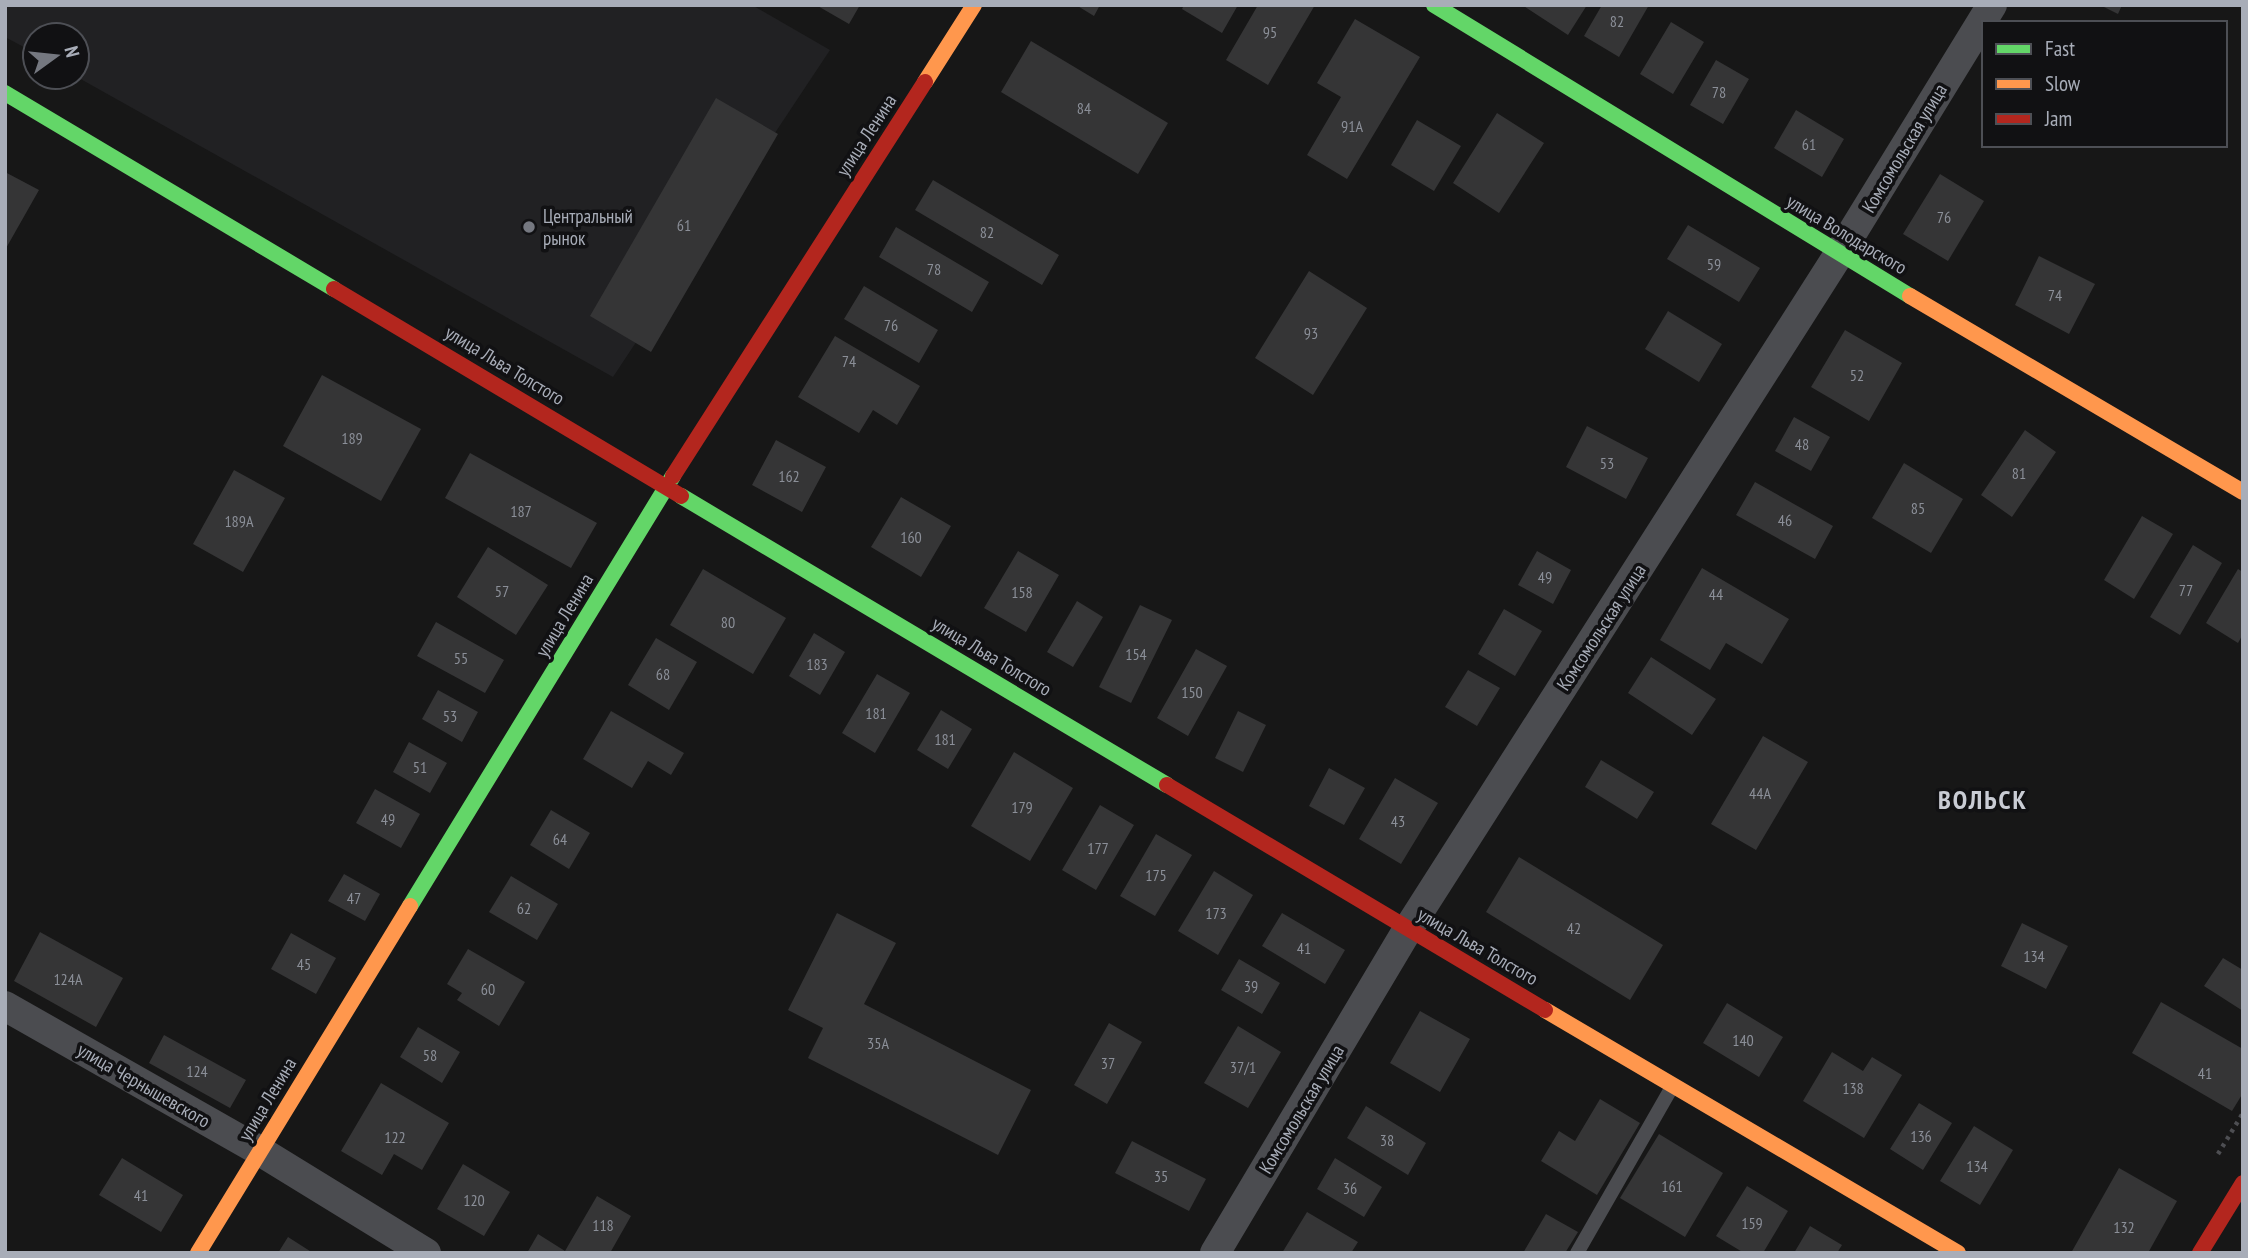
<svg xmlns="http://www.w3.org/2000/svg" width="2248" height="1258" viewBox="0 0 2248 1258" font-family="'PT Sans Narrow',sans-serif">
<style>
.built{fill:#212123}
.building{fill:#353536}
.lines{fill:none;stroke-linecap:round;stroke-linejoin:round}
.path{stroke:#4d4e52;stroke-width:4.5;stroke-dasharray:3.5 5;stroke-linecap:butt}
.lane{stroke:#4b4c50;stroke-width:14}
.street{stroke:#4b4c50;stroke-width:30}
.fast{stroke:#63d668;stroke-width:16}
.slow{stroke:#ff974d;stroke-width:16}
.jam{stroke:#b3261e;stroke-width:16}
.poi-dot{fill:#757880;stroke:#111113;stroke-width:2.5}
.labels{text-anchor:middle;stroke-width:7;stroke-linejoin:round;paint-order:stroke}
.number-label{font-size:16px;fill:#8b8f98}
.street-label{font-size:19px;fill:#a8adb8;stroke:#111113}
.poi-label{font-size:19px;fill:#a8adb8;stroke:#111113;text-anchor:start}
.district-label{font-size:26px;font-weight:bold;letter-spacing:2px;fill:#c9ccd4;stroke:#111113}
</style>
<rect width="100%" height="100%" fill="#171717"/>
<path class="built" d="M5,5H752L830,50L613,377L77,77V35H35V53L5,37Z"/>
<path class="building" d="M816,5H860L849,24Z
M1076,5H1100L1094,16Z
M1184,5H1238L1222,33L1182,9Z
M1258,5H1315L1268,85L1226,60Z
M1522,5H1587L1568,35Z
M1602,5H1649L1619,57L1584,36Z
M2100,5H2122L2118,14Z
M1355,19L1420,57L1347,179L1307,155L1341,97L1317,83Z
M1671,22L1704,42L1673,94L1640,74Z
M1031,41L1168,123L1138,174L1001,92Z
M1716,60L1749,79L1723,124L1690,105Z
M716,98L778,134L651,352L590,316Z
M1796,110L1844,139L1822,177L1774,148Z
M1497,113L1544,143L1499,213L1453,183Z
M1417,120L1461,146L1434,191L1391,165Z
M5,172L39,190L5,250Z
M1940,174L1984,201L1948,261L1903,234Z
M933,180L1059,255L1042,285L915,210Z
M1688,225L1760,268L1739,302L1667,259Z
M896,227L989,282L972,312L879,257Z
M2039,256L2095,284L2069,334L2015,305Z
M1309,271L1367,308L1313,395L1255,358Z
M864,286L938,330L919,363L844,319Z
M1668,311L1722,344L1699,382L1645,349Z
M1845,330L1902,363L1869,421L1811,387Z
M835,336L920,386L897,425L873,410L859,433L798,397Z
M322,375L421,429L381,501L283,446Z
M1794,417L1830,437L1811,471L1775,451Z
M1587,426L1648,458L1626,499L1566,467Z
M2025,430L2056,452L2012,517L1981,495Z
M776,440L826,467L802,512L752,485Z
M470,453L597,523L571,568L445,498Z
M1904,463L1963,499L1931,553L1872,518Z
M234,470L285,498L243,572L193,544Z
M1755,482L1833,526L1815,559L1736,515Z
M901,497L951,526L921,577L871,547Z
M2142,516L2173,534L2134,599L2104,580Z
M2193,545L2222,563L2180,635L2150,617Z
M488,547L548,585L516,635L457,597Z
M1018,551L1059,575L1026,632L984,608Z
M1537,551L1571,570L1553,604L1518,585Z
M1702,568L1789,619L1762,664L1726,643L1710,670L1660,640Z
M703,569L786,618L753,674L670,625Z
M2238,569L2243,572V634L2238,643L2206,623Z
M1077,601L1103,617L1073,667L1047,652Z
M1140,605L1172,620L1131,703L1099,687Z
M1504,609L1542,631L1515,676L1478,654Z
M436,622L504,660L485,693L417,656Z
M814,633L845,652L820,695L789,676Z
M656,638L697,662L669,710L628,685Z
M1196,649L1227,666L1188,736L1157,718Z
M1651,657L1716,699L1692,735L1628,693Z
M1468,670L1500,688L1477,726L1445,707Z
M877,674L910,693L875,753L842,733Z
M438,690L478,712L462,742L422,719Z
M941,710L972,729L948,769L917,750Z
M611,711L684,753L671,775L648,761L632,788L583,759Z
M1238,711L1266,725L1243,772L1215,758Z
M1763,736L1808,762L1756,850L1711,824Z
M409,742L447,763L430,793L393,772Z
M1014,752L1073,788L1030,861L971,826Z
M1601,760L1654,792L1637,819L1585,787Z
M1329,768L1365,788L1344,825L1309,806Z
M1395,778L1438,803L1401,864L1359,839Z
M375,789L420,814L401,848L356,823Z
M1100,805L1134,825L1096,890L1062,870Z
M551,810L590,833L569,869L530,845Z
M1156,834L1192,855L1155,916L1120,896Z
M1519,857L1663,945L1630,1000L1486,912Z
M1214,871L1253,895L1218,955L1178,931Z
M344,874L380,894L365,921L328,901Z
M511,876L558,904L537,940L489,912Z
M837,913L896,943L864,1004L1031,1090L998,1155L808,1058L823,1028L788,1010Z
M1282,913L1345,950L1325,984L1262,946Z
M2022,923L2068,946L2046,989L2001,966Z
M40,932L123,978L96,1027L14,981Z
M291,933L336,958L316,994L271,969Z
M468,949L525,982L499,1026L457,1000L462,993L447,984Z
M2223,958L2243,970V1011L2204,986Z
M1239,959L1280,983L1262,1014L1221,990Z
M2161,1002L2243,1049V1093L2232,1111L2132,1053Z
M1727,1003L1783,1037L1759,1077L1703,1043Z
M1420,1011L1470,1039L1440,1092L1390,1063Z
M1109,1023L1142,1042L1107,1104L1074,1085Z
M1238,1026L1281,1052L1248,1108L1204,1083Z
M418,1027L460,1052L442,1083L400,1057Z
M164,1035L246,1080L230,1108L149,1063Z
M1832,1052L1863,1071L1872,1057L1902,1075L1864,1138L1803,1101Z
M381,1083L449,1123L422,1170L394,1154L382,1175L341,1151Z
M1600,1099L1640,1123L1597,1195L1541,1161L1559,1131L1575,1141Z
M1919,1103L1952,1123L1923,1170L1890,1149Z
M1366,1106L1426,1143L1408,1175L1347,1138Z
M1974,1126L2013,1150L1980,1205L1940,1181Z
M1659,1134L1723,1173L1685,1237L1620,1198Z
M1132,1141L1206,1179L1189,1211L1115,1173Z
M122,1158L183,1195L161,1232L99,1195Z
M1335,1158L1382,1187L1364,1217L1317,1189Z
M463,1164L510,1192L484,1236L437,1209Z
M2119,1168L2177,1201L2148,1253H2071Z
M1747,1186L1788,1211L1763,1253H1744L1716,1236Z
M597,1196L631,1216L610,1253H527L538,1234L565,1251Z
M1307,1212L1358,1242L1351,1253H1282Z
M1546,1214L1578,1232L1565,1253H1523Z
M1810,1226L1842,1245L1837,1253H1794Z
M288,1237L313,1253H278Z"/>
<g class="lines">
<path class="path" d="M2218,1154L2243,1113"/>
<path class="lane" d="M1577,1253L1672,1087"/>
<path class="street" d="M5,1006L260,1151L426,1253
M1215,1253L1408,929L1839,254L1992,5"/>
<path class="fast" d="M1434,5L1910,296
M5,93L334,289
M681,496L1167,785
M410,906L673,476"/>
<path class="slow" d="M925,82L974,5
M1910,296L2243,492
M1545,1010L1958,1253
M198,1253L410,906"/>
<path class="jam" d="M334,289L681,496
M673,476L925,82
M1167,785L1545,1010
M2200,1253L2243,1183"/>
</g>
<circle class="poi-dot" cx="529" cy="227" r="7"/>
<g class="labels">
<g class="number-label">
<text x="1617" y="27">82</text>
<text x="1270" y="38">95</text>
<text x="1719" y="98">78</text>
<text x="1084" y="114">84</text>
<text x="1352" y="132">91А</text>
<text x="1809" y="150">61</text>
<text x="1944" y="223">76</text>
<text x="684" y="231">61</text>
<text x="987" y="238">82</text>
<text x="1714" y="270">59</text>
<text x="934" y="275">78</text>
<text x="2055" y="301">74</text>
<text x="891" y="331">76</text>
<text x="1311" y="339">93</text>
<text x="849" y="367">74</text>
<text x="1857" y="381">52</text>
<text x="352" y="444">189</text>
<text x="1802" y="450">48</text>
<text x="1607" y="469">53</text>
<text x="2019" y="479">81</text>
<text x="789" y="482">162</text>
<text x="1918" y="514">85</text>
<text x="521" y="517">187</text>
<text x="1785" y="526">46</text>
<text x="239" y="527">189А</text>
<text x="911" y="543">160</text>
<text x="1545" y="583">49</text>
<text x="2186" y="596">77</text>
<text x="502" y="597">57</text>
<text x="1022" y="598">158</text>
<text x="1716" y="600">44</text>
<text x="728" y="628">80</text>
<text x="1136" y="660">154</text>
<text x="461" y="664">55</text>
<text x="817" y="670">183</text>
<text x="663" y="680">68</text>
<text x="1192" y="698">150</text>
<text x="876" y="719">181</text>
<text x="450" y="722">53</text>
<text x="945" y="745">181</text>
<text x="420" y="773">51</text>
<text x="1760" y="799">44А</text>
<text x="1022" y="813">179</text>
<text x="388" y="825">49</text>
<text x="1398" y="827">43</text>
<text x="560" y="845">64</text>
<text x="1098" y="854">177</text>
<text x="1156" y="881">175</text>
<text x="354" y="904">47</text>
<text x="524" y="914">62</text>
<text x="1216" y="919">173</text>
<text x="1574" y="934">42</text>
<text x="1304" y="954">41</text>
<text x="2034" y="962">134</text>
<text x="304" y="970">45</text>
<text x="68" y="985">124А</text>
<text x="1251" y="992">39</text>
<text x="488" y="995">60</text>
<text x="1743" y="1046">140</text>
<text x="878" y="1049">35А</text>
<text x="430" y="1061">58</text>
<text x="1108" y="1069">37</text>
<text x="1243" y="1073">37/1</text>
<text x="197" y="1077">124</text>
<text x="2205" y="1079">41</text>
<text x="1853" y="1094">138</text>
<text x="1921" y="1142">136</text>
<text x="395" y="1143">122</text>
<text x="1387" y="1146">38</text>
<text x="1977" y="1172">134</text>
<text x="1161" y="1182">35</text>
<text x="1672" y="1192">161</text>
<text x="1350" y="1194">36</text>
<text x="141" y="1201">41</text>
<text x="474" y="1206">120</text>
<text x="1752" y="1229">159</text>
<text x="603" y="1231">118</text>
<text x="2124" y="1233">132</text>
</g>
<g class="street-label">
<text transform="translate(866 135) rotate(-57)" y="7">улица Ленина</text>
<text transform="translate(1904 148) rotate(-59)" y="7">Комсомольская улица</text>
<text transform="translate(1847 234) rotate(31)" y="7">улица Володарского</text>
<text transform="translate(505 365) rotate(31)" y="7">улица Льва Толстого</text>
<text transform="translate(564 615) rotate(-59)" y="7">улица Ленина</text>
<text transform="translate(1601 627) rotate(-57)" y="7">Комсомольская улица</text>
<text transform="translate(992 656) rotate(31)" y="7">улица Льва Толстого</text>
<text transform="translate(1478 946) rotate(30)" y="7">улица Льва Толстого</text>
<text transform="translate(144 1085) rotate(30)" y="7">улица Чернышевского</text>
<text transform="translate(267 1099) rotate(-59)" y="7">улица Ленина</text>
<text transform="translate(1301 1109) rotate(-59)" y="7">Комсомольская улица</text>
</g>
<g class="poi-label">
<text x="543" y="223">Центральный<tspan x="543" dy="22">рынок</tspan></text>
</g>
<g class="district-label">
<text x="1983" y="809">ВОЛЬСК</text>
</g>
</g>
<rect width="2248" height="1258" fill="none" stroke="#a8adb8" stroke-width="14"/>
<rect x="1982" y="21" width="245" height="126" fill="#111113" stroke="#4d4f55" stroke-width="2"/>
<rect x="1996" y="44" width="35" height="10" fill="#63d668" stroke="#4d4f55" stroke-width="2"/>
<text x="2045" y="56" font-size="21" fill="#a8adb8">Fast</text>
<rect x="1996" y="79" width="35" height="10" fill="#ff974d" stroke="#4d4f55" stroke-width="2"/>
<text x="2045" y="91" font-size="21" fill="#a8adb8">Slow</text>
<rect x="1996" y="114" width="35" height="10" fill="#b3261e" stroke="#4d4f55" stroke-width="2"/>
<text x="2045" y="126" font-size="21" fill="#a8adb8">Jam</text>
<g transform="translate(56 56) rotate(75)"><circle r="33" fill="#111113" stroke="#4d4f55" stroke-width="2"/>
<path d="M0-5L12 26L0 18L-12 26Z" fill="#757880"/>
<text y="-10" font-size="19" font-weight="bold" text-anchor="middle" fill="#a8adb8">N</text>
</g>
</svg>
